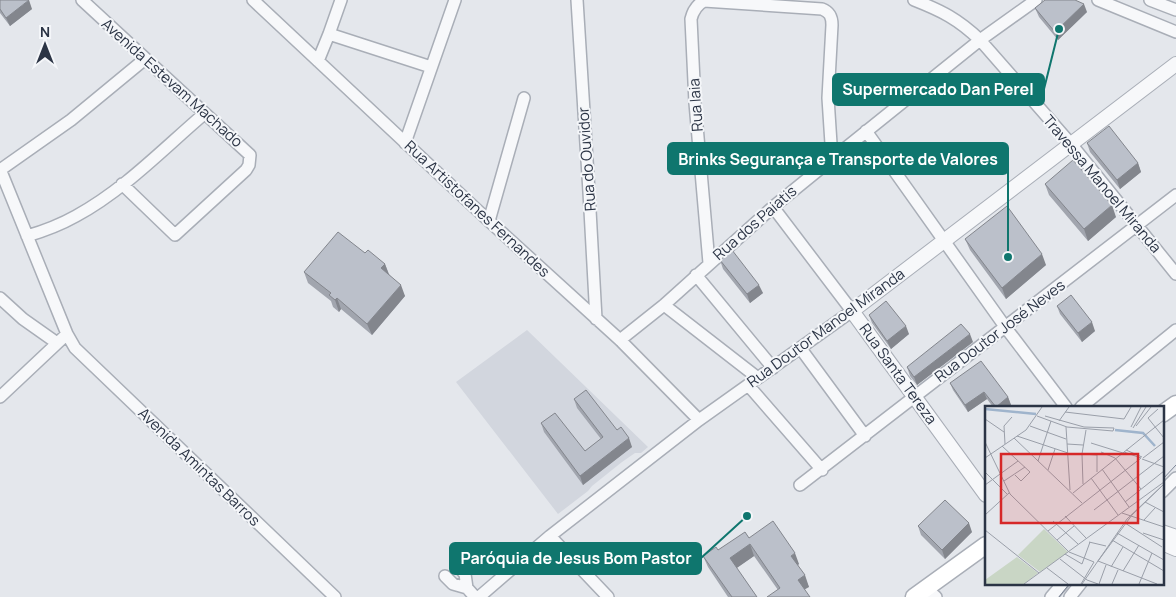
<svg xmlns="http://www.w3.org/2000/svg" width="1176" height="597" viewBox="0 0 1176 597" font-family="Manrope,sans-serif">
<style>
.built{fill:#d2d6de}
.lines{fill:none;stroke-linecap:round;stroke-linejoin:round}
.minor-casing{stroke:#a9aeb7;stroke-width:14}
.tertiary-casing{stroke:#a9aeb7;stroke-width:16}
.secondary-casing{stroke:#a9aeb7;stroke-width:19}
.minor{stroke:#f7f8fa;stroke-width:11}
.tertiary{stroke:#f7f8fa;stroke-width:14}
.secondary{stroke:#fff;stroke-width:16}
.tram{stroke:#7d8696;stroke-width:1}
.wall{fill:#a1a5ae}
.shaded-wall{fill:#83868d}
.building{fill:#bbc0ca;stroke:#83868d}
.labels{text-anchor:middle;stroke-width:4;stroke-linejoin:round;paint-order:stroke}
.street-label{font-size:15px;fill:#2b3445;stroke:#f4f6f9}
.inset-river{fill:none;stroke:#9fb4cc;stroke-width:2.5}
.inset-road{fill:none;stroke:#9a9fa9;stroke-width:1}
.view{fill:#d62828;fill-opacity:0.15;stroke:#d62828;stroke-width:2.5}
.inset-edge{fill:none;stroke:#2b3445;stroke-width:2.5}
.leader{fill:none;stroke:#0f766e;stroke-width:2}
.callout-dot{fill:#0f766e;stroke:#f4f6f9;stroke-width:2}
.callout{fill:#0f766e;stroke:#0f766e;stroke-width:2}
.callout-label{font-size:16px;text-anchor:middle;font-weight:bold;fill:#fff}
</style>
<rect width="100%" height="100%" fill="#e4e7ec"/>
<path class="built" d="M527,330L648,447L641,453H635L622,462L592,486L588,491L558,514L456,382Z"/>
<g class="lines">
<g class="minor-casing">
<path id="minor" d="M82,0L250,155L249,165L246,170L175,235L122,184
M253,0L489,221L620,340L699,420
M577,0L589,192L596,319
M914,0C942,11 958,19 980,40L1071,144L1176,274
M1098,0L1176,32
M1150,0L1176,10
M329,34L431,67
M318,61L329,34L341,0
M866,131L1006,328L1066,407
M405,143L455,0
M0,169L67,334L75,348L335,597
M0,170L71,120L145,59
M489,221L524,98
M27,236C44,231 60,225 76,216C124,190 163,149 204,114
M709,263L695,103L691,19C693,11 696,5 704,1L822,9C830,12 832,17 832,25L828,98L832,159
M696,275L773,368
M0,298L23,319L57,343
M664,305L758,378
M620,340L664,305L773,207L832,159L980,40L1036,0
M801,349L865,436
M748,385L822,470
M0,397L67,334
M1081,407L1176,330
M800,485L1176,195
M1162,492L1176,478
M550,536L608,597
M457,565L465,574L467,588
M445,576L453,584L467,588L475,597
M926,588L936,597
M479,597L550,536L699,420L852,311L773,207
M1051,597L1063,583
M1070,597L1081,583"/>
</g>
<g class="tertiary-casing">
<path id="tertiary" d="M986,495L852,311L1176,64
M1162,532L1176,537
M1162,543L1176,549"/>
</g>
<g class="secondary-casing">
<path id="secondary" d="M1162,414L1176,404
M914,597L986,545"/>
</g>
<use href="#minor" class="minor"/>
<use href="#tertiary" class="tertiary"/>
<use href="#secondary" class="secondary"/>
<path class="tram" d="M1162,480L1176,465
M1059,597L1070,583"/>
</g>
<path class="wall" d="M0,0L32,9L10,26L0,13Z
M1035,8L1087,12L1058,40L1039,17Z
M1087,143L1138,163L1141,172L1120,189L1090,152Z
M1045,184L1116,217L1088,241L1049,195Z
M965,239L1046,265L1006,299L970,250Z
M365,253L385,264L389,274L405,296L372,335L341,309L339,312L333,307L331,301L308,283L304,272Z
M720,260L763,293L750,303L723,269Z
M1057,306L1095,331L1082,342L1060,314Z
M869,315L909,334L891,349L872,323Z
M973,342L917,385L910,376L907,367Z
M950,383L1008,397L1011,405L1008,407H993L987,399L968,412L953,390Z
M574,399L617,430L632,447L583,485L544,432L541,423L585,451L601,439L577,408Z
M918,526L972,532L945,559L921,535Z
M749,538L799,564L798,565L809,587L778,590L754,556L736,568L757,597H728L708,567L703,556Z"/>
<path class="shaded-wall" d="M29,0L32,9L10,26L6,18Z
M1084,4L1087,12L1058,40L1055,32Z
M1138,163L1141,172L1120,189L1117,180Z
M1112,205L1116,217L1088,241L1084,229Z
M1042,254L1046,265L1006,299L1002,288Z
M385,264L389,275L381,268Z
M401,285L405,296L372,335L367,324Z
M759,285L763,293L750,303L747,294Z
M337,298L341,309L339,312L335,300Z
M1092,322L1095,331L1082,342L1078,333Z
M906,326L909,334L891,349L887,341Z
M970,334L973,342L917,385L914,377Z
M984,392L987,399L968,412L965,405Z
M1008,397L1011,405L1008,407H996Z
M629,438L632,447L583,485L580,476Z
M969,523L972,532L945,559L942,550Z
M750,544L754,556L734,570L730,558Z
M795,553L799,564L795,567L791,556Z
M805,575L809,587L802,591L798,580Z"/>
<path class="building" d="M0,0H29L6,18L0,9Z
M1045,0H1075L1084,4L1055,32L1035,8Z
M1109,126L1138,163L1117,180L1087,143Z
M1073,160L1112,205L1084,229L1045,184Z
M1007,206L1042,254L1002,288L965,239Z
M338,232L365,253L368,250L385,264L381,268L401,285L367,324L337,298L335,300L329,295L331,293L304,272Z
M732,250L759,285L747,294L720,260Z
M1071,295L1092,322L1078,333L1057,306Z
M886,301L906,326L887,341L869,315Z
M961,324L970,334L914,377L907,367Z
M981,361L1008,397L996,407L984,392L965,405L950,383Z
M586,390L617,430L621,427L629,438L580,476L541,423L555,413L585,451L603,437L574,399Z
M945,500L969,523L942,550L918,526Z
M773,521L795,553L791,556L805,575L798,580L810,597H767L780,588L750,544L730,558L757,597H732L703,556L716,547L718,550L745,532L749,538Z"/>
<g class="labels">
<g class="street-label">
<text transform="translate(172 83) rotate(42)" y="5">Avenida Estevam Machado</text>
<text transform="translate(696 105) rotate(-94)" y="5">Rua Iaia</text>
<text transform="translate(587 159) rotate(-94)" y="5">Rua do Ouvidor</text>
<text transform="translate(1102 184) rotate(50)" y="5">Travessa Manoel Miranda</text>
<text transform="translate(477 209) rotate(43)" y="5">Rua Artistofanes Fernandes</text>
<text transform="translate(755 223) rotate(-41)" y="5">Rua dos Paiatis</text>
<text transform="translate(826 328) rotate(-36)" y="5">Rua Doutor Manoel Miranda</text>
<text transform="translate(1000 331) rotate(-37)" y="5">Rua Doutor José Neves</text>
<text transform="translate(898 374) rotate(54)" y="5">Rua Santa Tereza</text>
<text transform="translate(199 467) rotate(44)" y="5">Avenida Amintas Barros</text>
</g>
</g>
<g transform="translate(985 406)">
<rect width="179" height="179" fill="#e4e7ec"/>
<path d="M59,123L83,146L55,166L33,149ZM32,151L53,167L39,178H0V174Z" fill="#c9d6c5"/>
<path class="inset-river" d="M0,3L51,8M130,24L158,27L170,40"/>
<path class="inset-road" d="M173,3L163,12L179,32M80,6L139,13L146,1M52,10L82,21L128,25L129,22L99,21L60,10M0,13L19,26M74,15L84,1M45,20L81,33M151,20L166,1M81,21L85,84M146,21L156,1M148,22L161,1M32,30L83,47M29,32L97,97M0,36L25,88L84,146L109,156M106,37L138,47M20,38L19,20L27,11M82,38L98,39M17,40L45,66L36,75L30,69M141,44L157,51M116,46L130,52L156,83M139,46L156,52M97,48L101,24M0,52L41,24L57,1M158,52L179,36M157,53L179,61M53,55L66,15M117,63L144,101M63,64L70,43M0,66L22,88M106,72L133,109M19,75L40,61M98,78L97,48L112,49V66M0,79L33,55M88,87L179,14M140,96L179,65M160,96L179,106M109,104L179,50M137,107L179,121M0,109L24,87M80,110L101,132M159,114L170,102M68,115L93,138M140,117L177,141M0,124L54,167M63,125L156,52M132,127L179,154M158,127L179,134M72,134L89,120M127,134L179,165M104,136L121,140M80,148L97,158L105,136M75,153L102,174L113,178M126,161L138,141M62,162L83,178M138,165L154,139M39,178L179,76M96,178L109,156M97,178L142,113L179,78M114,178L121,159M127,178L133,164M154,178L167,147M172,178L113,155L147,109L177,80"/>
<path class="view" d="M16,48H153V117H16Z"/>
<rect width="179" height="179" class="inset-edge"/>
</g>
<path class="leader" d="M1059 29L1044 89M1008 257L1008 159M747 516L701 558"/>
<g class="callout-dot">
<circle cx="1059" cy="29" r="5"/>
<circle cx="1008" cy="257" r="5"/>
<circle cx="747" cy="516" r="5"/>
</g>
<g class="callout">
<rect x="833" y="74" width="211" height="31" rx="5"/>
<rect x="668" y="143" width="340" height="31" rx="5"/>
<rect x="450" y="543" width="251" height="31" rx="5"/>
</g>
<g class="callout-label">
<text x="938" y="95">Supermercado Dan Perel</text>
<text x="838" y="165">Brinks Segurança e Transporte de Valores</text>
<text x="576" y="564">Paróquia de Jesus Bom Pastor</text>
</g>
<g transform="translate(45 45)" stroke="#f4f6f9" stroke-width="4" paint-order="stroke">
<path d="M0-4L9 19L0 12L-9 19Z" fill="#2b3445"/>
<text y="-8" font-size="14" font-weight="bold" text-anchor="middle" fill="#2b3445">N</text>
</g>
</svg>
